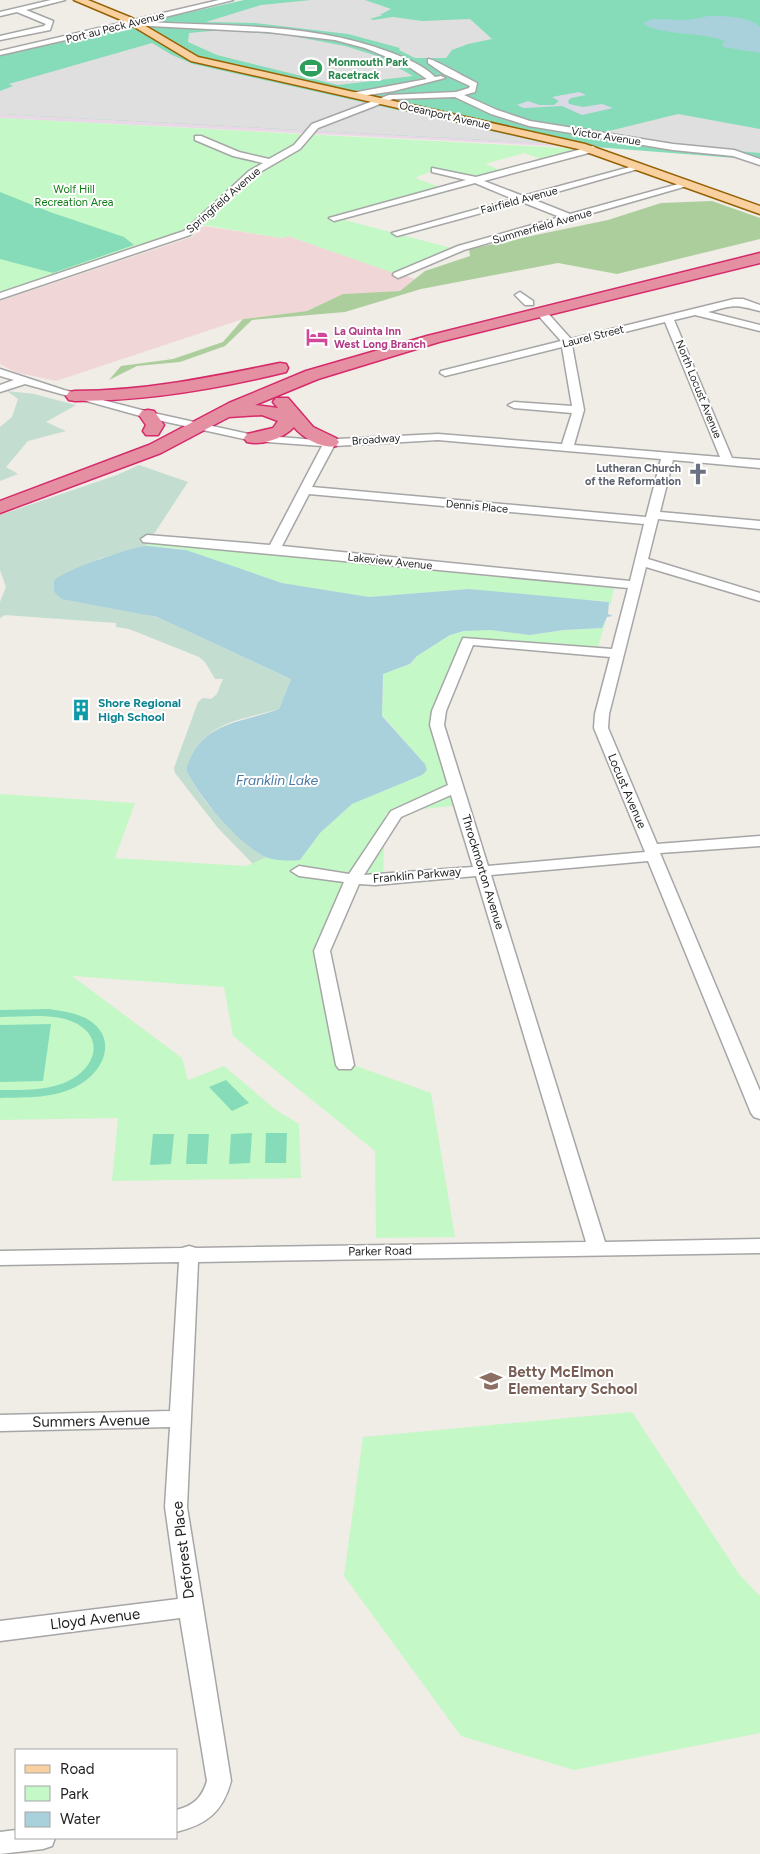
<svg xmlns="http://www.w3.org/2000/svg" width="760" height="1854" viewBox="0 0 760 1854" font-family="Figtree,sans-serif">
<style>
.commercial{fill:#f0d6d6}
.industrial{fill:#e9d8e6}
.forest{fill:#acce9c}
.wetland{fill:#c3ddd1}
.park{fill:#c5f8c7}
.pitch{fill:#86dcb9}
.parking{fill:#dfdfdf}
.plaza{fill:#dadae6}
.water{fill:#a8d1dc}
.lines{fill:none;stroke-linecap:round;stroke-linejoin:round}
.minor-casing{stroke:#a6a6a6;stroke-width:3}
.major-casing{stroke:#966204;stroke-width:3}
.highway-casing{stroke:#d62a6a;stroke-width:3}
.minor{fill:#fff;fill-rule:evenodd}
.major{fill:#f9d1a1;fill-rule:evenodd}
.highway{fill:#e590a2;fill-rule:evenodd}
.labels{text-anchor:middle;stroke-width:4;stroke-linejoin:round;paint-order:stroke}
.far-street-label{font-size:11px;fill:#1f1f1f;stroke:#fff}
.far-leisure-label{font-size:11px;font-weight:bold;fill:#27864d;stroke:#fff;text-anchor:start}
.far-park-label{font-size:11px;fill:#0f7c15;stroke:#fff}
.far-hotel-label{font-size:11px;font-weight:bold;fill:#b23c85;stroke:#fff;text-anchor:start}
.far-worship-label{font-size:11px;font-weight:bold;fill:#5b616d;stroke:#fff;text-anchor:end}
.culture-label{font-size:12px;font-weight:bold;fill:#0d838f;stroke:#fff;text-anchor:start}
.street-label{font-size:12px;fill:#1f1f1f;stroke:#fff}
.water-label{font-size:14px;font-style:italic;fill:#4b7aa5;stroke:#fff}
.near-education-label{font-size:15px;font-weight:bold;fill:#785e54;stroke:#fff;text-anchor:start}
.near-street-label{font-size:15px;fill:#1f1f1f;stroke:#fff}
</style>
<rect width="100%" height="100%" fill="#f0ece6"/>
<path class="commercial" d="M204,226L282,238L288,236L415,279L400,291L343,294L307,311L243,319L56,381L15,372L0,364V301L192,237Z"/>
<path class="industrial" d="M0,114L302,129L545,143L573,147L0,118Z"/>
<path class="forest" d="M712,201L760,218V239L617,274L558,263L421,289L345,312L252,320L225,346L180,362L137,366L109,380L121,366L173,359L223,342L243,319L307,311L343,294L400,291L425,271L470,256L469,249L608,220L661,203Z"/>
<path class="wetland" d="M7,391L34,394L76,405L46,422L66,431L28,441L6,467L18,474L0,481V427L12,417L18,399Z
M139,465L188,482L146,546L101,558L54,581V592L159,618L291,679L279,709C234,722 204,721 186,770C206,810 232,831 267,857L253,864L218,828L175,773L174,768L198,702L203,698L211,699L217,694L222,681L223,679H215L205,662L199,657L129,629L116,627V623L5,615L0,618V602L6,587L0,570V515L117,475Z"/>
<path class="park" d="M0,118L567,148L582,152L547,161L524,153L485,164L508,173L479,180L434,170L415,178L445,189L337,218L459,250L399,275L288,236L282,238L197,224L178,236L63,276L0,292Z
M148,542L614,588L610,607L609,602L604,601L544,598L469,589L369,597L282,583L182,549L146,546Z
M606,621L596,653L466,644L440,714L462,805L385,813L383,879H355L327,946L348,1063L431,1093L455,1237L376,1238L375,1151L233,1036L224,987L72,976L182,1058L188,1080L224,1066L276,1110L299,1124L301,1178L112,1181L118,1118L0,1120V794L135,803L115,858L246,866L267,857L300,860L320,833L352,804L422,775L425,764L382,715L383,674L411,664L417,656L452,634L472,630H490L530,635L567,630L602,628Z
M632,1412L739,1574L760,1596V1733L574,1770L461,1736L344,1576L363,1437Z"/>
<path class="pitch" d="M244,0H760V160L545,143L0,114V55Z
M0,192L50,212L124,237L134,245L53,273L0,259Z
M49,1009C63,1011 77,1013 89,1020C118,1039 104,1071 79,1085C55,1099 27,1097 0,1098V1090C20,1090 41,1091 61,1084C98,1071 109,1032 65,1019C44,1014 21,1017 0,1017V1010Z
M51,1024L43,1081L0,1082V1025Z
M226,1080L249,1103L232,1111L209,1087Z
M252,1133L250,1163L229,1164L231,1134Z
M266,1133H287L286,1163H265Z
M153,1134H174L171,1164L150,1165Z
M188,1134H209L207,1164H186Z"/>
<path class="parking" d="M311,0H365L391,9L380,15H383L370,19L373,20L393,17L422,21L470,19L492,39L468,44L452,50L446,58H415L399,50L400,48L348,34L255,23L206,22L261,5Z
M222,30L287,35L345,46L377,56L413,76L338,85L217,55L188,42L189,33Z
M152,43L172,55L193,64L545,143L0,114V91L13,86L9,84Z
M678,114L760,129V153L704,148L601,133Z"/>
<path class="plaza" d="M579,92L586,95L571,98L568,101L569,104L583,107L602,104L613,108L582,115L562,106L524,108L517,105L528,101L539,105H554L559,101L552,97Z"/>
<path class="water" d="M709,16C725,16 748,16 760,27V53L723,47L722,45L725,41C703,32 655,35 643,23L652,19L687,20Z
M148,546L186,550L282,583L369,597L469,589L609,602L608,614L613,616L607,617L602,628L564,630L530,635L490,630L464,631L450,635L417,656L410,664L383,674L382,716L425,764L427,770L422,775L352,804L320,833L300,860C292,861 274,861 266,857C237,843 200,798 186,770C201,721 238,724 279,709L291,679L157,617L62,599L54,592V581C63,570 134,546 148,546Z"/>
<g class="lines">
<g class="minor-casing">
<path id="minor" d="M51,0H65L26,10L53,21L50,30L0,40V36L44,26L46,24L17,12L0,16V12Z
M219,0H233L145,22C229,27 312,22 392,53C407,59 423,65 435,77L441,76L445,78L394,91L355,97L351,95L352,93L427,79L406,65L365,48L335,40L268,32L131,25L0,55V51Z
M428,59C434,59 468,79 477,83L475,92L464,95L497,110L530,121L673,144L734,150L760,159V165L733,156L673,150L529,126L491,114L455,97L393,99L318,128L300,149L255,175L190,235L0,299V293L184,231L249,171L263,163L233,156L195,140V136H201L239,152L269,159L294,145L312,124L389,95L456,92L469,88L470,86L444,74L428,63Z
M593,146L597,149L596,151L484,181L523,196L641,164L645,167L532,199L570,214L689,181L694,184L464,250L398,278L393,275L394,273L458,246L560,217L522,202L397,236L392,233L513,199L475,183L334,221L329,218L466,180L432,172V168L476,177Z
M520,292L533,301V305H525L515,295Z
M734,299H743L760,305V311C734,304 734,305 708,312L760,325V331L695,315L674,320L732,458L760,460V468L673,460L660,512L760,521V529L658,519L648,559L760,593V601L646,567L609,714L608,728L657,844L760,836V846L660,853L760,1091V1119L754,1117L751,1113L648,861L491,875L605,1242L760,1239V1253L198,1262L187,1507L231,1781C223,1812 206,1825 176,1832V1810C193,1806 202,1798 207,1781L180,1618L0,1641V1621L178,1599L165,1507L170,1427L0,1431V1415L170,1411L179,1262L0,1265V1251L182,1248L189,1246L196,1248L586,1242L476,876L375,885L359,884L330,951L354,1065L351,1069H339L336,1065L314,951L344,882L299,876L291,871L299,866L349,874L391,811L448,785L430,725L432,711L463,638L612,649L628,588L143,542L141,539L147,535L270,545L322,446L253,441L144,417L25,384L0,392V385L14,380L0,376V369L64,390L149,412L253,435L317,440L438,434L562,444L572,413L514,408L508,405L514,402L572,406L562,347L445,376L440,373L441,371L561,341L537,314V310H545L571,339ZM665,322L720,457L574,445L584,410L572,345ZM438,440L661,459L646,517L312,487L334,446ZM309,494L644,524L630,581L282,546ZM473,645L610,657L595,714L594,728L645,852L488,866L444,725L446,711ZM451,795L473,867L364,875L401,817Z
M16,1830V1838H55L52,1846L43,1849L0,1854V1832Z"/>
</g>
<g class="major-casing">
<path id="major" d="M74,0H88L132,18L198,57L585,144L760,206V214L578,149L191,61L126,22Z"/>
</g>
<g class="highway-casing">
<path id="highway" d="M760,253V263L439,342L318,379L255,405L278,408L273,402L276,398H288L313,427L336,438L339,442L336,446C322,449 303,438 294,427C284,438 262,446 247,442L244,438L247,434L273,428L278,421L262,415L229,417L161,453L0,513V501L149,445L229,403L306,371L427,336Z
M280,363L286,364L288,368L286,372C217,389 146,401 75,401L69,400L66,396L69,392L75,391C145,391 212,377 280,363Z
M148,410L154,411L164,425L158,435H146L143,431L146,425L139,415L142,411Z"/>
</g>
<use href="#minor" class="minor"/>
<use href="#major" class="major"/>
<use href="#highway" class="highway"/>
</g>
<defs>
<g id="stadium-bare" transform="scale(1.725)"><path d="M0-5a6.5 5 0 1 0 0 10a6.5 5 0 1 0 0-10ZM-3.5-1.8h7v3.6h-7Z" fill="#2e9e5b" stroke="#fff" stroke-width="2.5" paint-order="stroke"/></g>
<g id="hotel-bare" transform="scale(1.725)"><path d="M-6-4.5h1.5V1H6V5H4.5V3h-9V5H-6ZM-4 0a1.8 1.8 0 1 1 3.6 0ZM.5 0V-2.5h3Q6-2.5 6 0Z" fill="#d1479c" stroke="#fff" stroke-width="2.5" paint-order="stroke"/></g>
<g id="church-bare" transform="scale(1.725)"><path d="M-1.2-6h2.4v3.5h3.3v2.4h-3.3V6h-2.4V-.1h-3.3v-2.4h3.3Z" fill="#6b7280" stroke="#fff" stroke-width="2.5" paint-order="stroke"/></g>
<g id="building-bare" transform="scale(1.725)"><path d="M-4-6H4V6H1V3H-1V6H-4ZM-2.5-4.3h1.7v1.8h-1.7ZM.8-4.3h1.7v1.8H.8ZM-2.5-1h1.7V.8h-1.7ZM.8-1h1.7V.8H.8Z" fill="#0f9aa8" stroke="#fff" stroke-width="2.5" paint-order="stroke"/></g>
<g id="school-bare" transform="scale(1.725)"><path d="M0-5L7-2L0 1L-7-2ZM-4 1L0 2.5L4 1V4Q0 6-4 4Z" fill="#8d6e63" stroke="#fff" stroke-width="2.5" paint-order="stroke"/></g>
</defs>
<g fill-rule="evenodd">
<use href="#stadium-bare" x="311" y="68"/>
<use href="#hotel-bare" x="317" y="337"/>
<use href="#church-bare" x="698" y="474"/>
<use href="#building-bare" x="81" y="710"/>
<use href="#school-bare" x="491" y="1381"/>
</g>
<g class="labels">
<g class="far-street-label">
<text transform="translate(115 27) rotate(-14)" y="4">Port au Peck Avenue</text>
<text transform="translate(445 115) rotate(13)" y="4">Oceanport Avenue</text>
<text transform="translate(606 136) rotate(9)" y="4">Victor Avenue</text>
<text transform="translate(223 200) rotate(-41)" y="4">Springfield Avenue</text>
<text transform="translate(519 200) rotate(-15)" y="4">Fairfield Avenue</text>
<text transform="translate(542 226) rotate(-16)" y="4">Summerfield Avenue</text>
<text transform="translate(593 336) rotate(-14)" y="4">Laurel Street</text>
<text transform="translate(699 389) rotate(68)" y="4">North Locust Avenue</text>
<text transform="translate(376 439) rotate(-4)" y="4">Broadway</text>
<text transform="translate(477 506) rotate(5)" y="4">Dennis Place</text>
<text transform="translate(390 561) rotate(6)" y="4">Lakeview Avenue</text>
</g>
<g class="far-leisure-label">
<text x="328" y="66">Monmouth Park<tspan x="328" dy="13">Racetrack</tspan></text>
</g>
<g class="far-park-label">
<text x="74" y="193">Wolf Hill<tspan x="74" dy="13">Recreation Area</tspan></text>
</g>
<g class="far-hotel-label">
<text x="334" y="335">La Quinta Inn<tspan x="334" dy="13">West Long Branch</tspan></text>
</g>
<g class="far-worship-label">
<text x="681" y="472">Lutheran Church<tspan x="681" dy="13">of the Reformation</tspan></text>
</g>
<g class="culture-label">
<text x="98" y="707">Shore Regional<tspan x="98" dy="14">High School</tspan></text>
</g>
<g class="street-label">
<text transform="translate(627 791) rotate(67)" y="4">Locust Avenue</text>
<text transform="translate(483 872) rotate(73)" y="4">Throckmorton Avenue</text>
<text transform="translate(417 875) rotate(-5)" y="4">Franklin Parkway</text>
<text transform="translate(380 1251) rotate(-1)" y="4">Parker Road</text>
</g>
<g class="water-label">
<text x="277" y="785">Franklin Lake</text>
</g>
<g class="near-education-label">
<text x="508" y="1377">Betty McElmon<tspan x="508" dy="17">Elementary School</tspan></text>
</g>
<g class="near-street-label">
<text transform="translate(91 1421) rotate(-1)" y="5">Summers Avenue</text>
<text transform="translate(183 1550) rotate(-97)" y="5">Deforest Place</text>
<text transform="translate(95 1619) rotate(-7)" y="5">Lloyd Avenue</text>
</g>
</g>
<rect x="15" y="1749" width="162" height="90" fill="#ffffff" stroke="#a5a5a5"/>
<rect x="25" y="1765" width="25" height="8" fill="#f9d1a1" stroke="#a5a5a5"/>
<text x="60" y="1774" font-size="15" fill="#1f1f1f">Road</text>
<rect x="25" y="1786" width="25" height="15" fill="#c5f8c7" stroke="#a5a5a5"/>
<text x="60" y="1799" font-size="15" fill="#1f1f1f">Park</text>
<rect x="25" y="1812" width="25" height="15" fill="#a8d1dc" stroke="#a5a5a5"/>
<text x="60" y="1824" font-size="15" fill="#1f1f1f">Water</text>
</svg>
